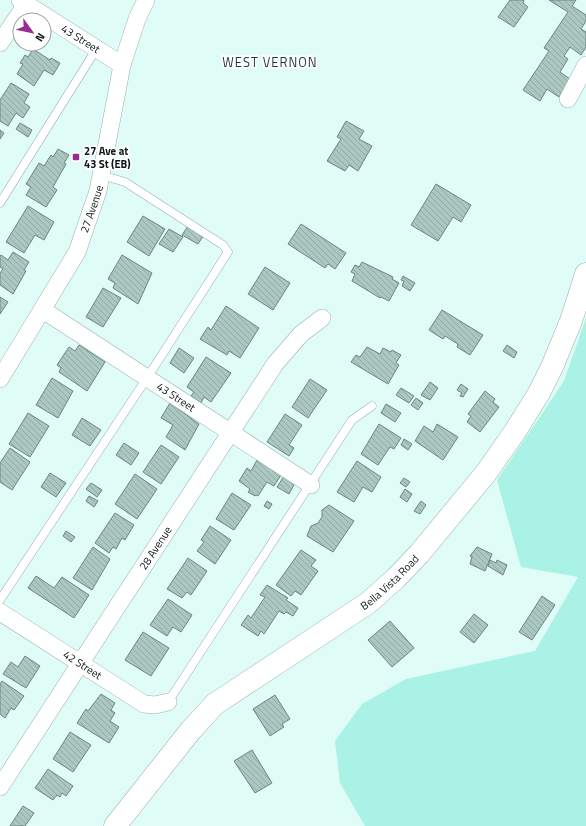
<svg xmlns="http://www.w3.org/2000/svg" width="586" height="826" viewBox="0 0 586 826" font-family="'Titillium Web',sans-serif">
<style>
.green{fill:#a9f2e5}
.building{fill:url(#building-back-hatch);stroke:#6b8580}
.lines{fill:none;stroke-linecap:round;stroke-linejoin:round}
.lane-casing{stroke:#97b2ad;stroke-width:9}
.street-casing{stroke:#97b2ad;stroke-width:18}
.secondary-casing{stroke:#97b2ad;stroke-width:23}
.lane{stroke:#fff;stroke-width:8}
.street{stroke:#fff;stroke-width:17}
.secondary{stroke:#fff;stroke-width:22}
.poi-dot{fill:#982c8e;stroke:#fff;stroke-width:1.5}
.labels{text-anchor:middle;stroke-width:3.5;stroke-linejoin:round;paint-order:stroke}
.street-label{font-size:11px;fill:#0c1715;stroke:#fff}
.poi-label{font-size:11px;font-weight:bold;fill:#0c1715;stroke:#fff;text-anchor:start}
.quarter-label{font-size:13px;letter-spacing:1px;fill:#1f3733;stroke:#fff}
</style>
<defs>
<pattern id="building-back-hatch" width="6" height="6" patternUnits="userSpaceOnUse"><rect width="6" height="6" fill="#abc7c1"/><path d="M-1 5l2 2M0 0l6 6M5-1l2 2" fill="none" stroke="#92aaa5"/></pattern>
</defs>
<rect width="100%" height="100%" fill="#dffcf6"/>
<path class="green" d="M586,318V826H365L340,783L335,741L362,704L406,679L535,651L578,577L521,567L497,480L564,381Z"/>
<path class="building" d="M510,0H524L523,3L528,7L514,27L498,17Z
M549,0H576L572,6L586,15V21L581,29L586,32V47L581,55L570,47L564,56L568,59L560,72L570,79L559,97L547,89L540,101L523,90L549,51L544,48L568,12Z
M33,49L50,60L51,58L60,63L53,75L44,70L34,86L17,74L23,64L20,63L25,55L28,57Z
M11,83L29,94L24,103L30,107L23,118L16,113L8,126L0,121V100Z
M346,121L364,131L359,139L372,146L358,171L349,165L345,171L327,161L341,139L337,137Z
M20,123L32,130L28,137L16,129Z
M0,130L4,133L0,139Z
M58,149L69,155L64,163L66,164L53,187L57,190L46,207L26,195L31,187L26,184L39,163L44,166L51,155L53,157Z
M436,184L471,205L461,222L453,217L438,241L411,225Z
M28,206L54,222L44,240L35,235L24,253L6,242Z
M143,216L165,229L149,256L127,242Z
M301,224L346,253L335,269L328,264L325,268L288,244Z
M188,226L204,235L198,244L182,235Z
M169,229L183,237L173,252L159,244Z
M13,252L29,262L24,270L26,271L13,294L0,285V273L3,269L0,267V256L1,255L8,260Z
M122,255L152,273L138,304L113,288L115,283L108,279Z
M362,262L393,277L392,279L399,283L389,301L381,297L380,298L352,281L355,274L351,272L355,265L359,267Z
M265,267L290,283L273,310L248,294Z
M403,276L415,283L410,291L402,286L404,281L401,280Z
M103,288L121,298L103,327L86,317Z
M0,297L8,302L0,314Z
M226,306L259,328L240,358L229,351L227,355L200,339L208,327L211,330Z
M442,310L483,335L470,355L457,347L458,344L445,336L443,339L429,330Z
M79,345L105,362L87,391L59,372L61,368L57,365L69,347L75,351Z
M507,345L517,352L514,358L503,351Z
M367,347L380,354L383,348L391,352L392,350L401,355L396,363L399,365L388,384L351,362L356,355L360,357Z
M179,348L194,358L184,373L170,363Z
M206,357L231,373L211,402L204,397L201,403L191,396L194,392L187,387Z
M52,378L73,391L58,418L36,405Z
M310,379L327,390L308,418L292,407Z
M430,382L438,388L430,400L421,395Z
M461,384L468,389L463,397L460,396L462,393L457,390Z
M401,388L414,396L409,403L396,395Z
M485,391L495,399L493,402L499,407L480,432L467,422L471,416L468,414Z
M416,398L423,403L418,410L411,405Z
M170,403L199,424L185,450L166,437L173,425L161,418Z
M386,404L401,413L395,422L381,413Z
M28,413L49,426L30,457L9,444Z
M285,414L302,425L289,445L294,448L289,456L267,442Z
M82,418L101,430L90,446L72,435Z
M379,424L401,438L394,449L390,447L378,465L361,454Z
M437,424L458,437L443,460L415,441L424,426L433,432Z
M404,439L412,444L408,450L401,445Z
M124,443L139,453L131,465L116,455Z
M161,445L179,457L161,484L143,472Z
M10,448L30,462L12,490L0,482V463Z
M257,460L281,475L274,486L267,482L258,496L256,495L255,496L248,492L250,489L239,481L247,468L251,471Z
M357,461L381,477L372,492L363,487L354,502L337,492Z
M50,473L66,483L56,497L41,487Z
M135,474L157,489L137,519L115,504Z
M284,476L295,483L289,494L277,487Z
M404,478L410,482L406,487L400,483Z
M91,483L102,490L97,497L86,489Z
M405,489L412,494L407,502L400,497Z
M232,493L251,505L234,530L216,519Z
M89,496L98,501L94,507L86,501Z
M267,501L272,504L269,509L264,506Z
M421,501L426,505L420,514L414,511Z
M329,505L354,521L333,552L307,536L311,526L318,523L322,517V510Z
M115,513L134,525L125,540L122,538L116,549L113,547L109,553L95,543Z
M210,526L231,540L215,564L197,551L204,542L201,540Z
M66,531L75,537L71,542L63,536Z
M93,547L110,559L92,590L73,578Z
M477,547L492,554L485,571L470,564L472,557L470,556Z
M301,550L316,560L311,566L318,571L301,595L295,591L291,596L276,585Z
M188,558L207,571L191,595L187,592L182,598L167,589Z
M490,560L496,563L497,560L507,565L503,575L488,566Z
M36,576L54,588L62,577L89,595L74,618L28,588Z
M267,585L288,598L286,600L298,608L293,616L286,612L284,614L279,611L264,634L261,631L258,636L241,625L248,615L251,618L265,597L260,595Z
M542,596L555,605L532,640L519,632Z
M168,599L192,615L181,632L173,627L167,636L150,625Z
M474,614L488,625L474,643L460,632Z
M390,621L414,648L392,667L368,640Z
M143,632L169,648L151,676L125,660Z
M25,656L40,666L26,688L3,674L11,662L18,667Z
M2,681L24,696L14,710L11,708L5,718L0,714V684Z
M101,694L115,703L111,710L115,713L110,721L119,727L109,743L77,723L86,709L88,711Z
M275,695L290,719L282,724L284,727L270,736L253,709Z
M70,732L91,745L73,772L53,759Z
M252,750L272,783L255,793L234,761Z
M48,769L73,786L66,796L62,793L60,797L57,795L53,800L35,788Z
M23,806L34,813L25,826H10Z"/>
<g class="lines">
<g class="lane-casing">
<path id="lane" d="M0,203L97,48
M0,600L147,378L228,252L223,245L125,182L101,175
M168,702L352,420L372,406"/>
</g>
<g class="street-casing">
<g id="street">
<path id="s1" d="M20,0L122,65"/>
<path d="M0,43L26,4"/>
<path d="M568,99L586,65"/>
<path id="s2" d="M43,310L311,485"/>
<path id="s3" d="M0,379L77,252L98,191L122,65L137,19L146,0"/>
<path id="s4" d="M0,612L144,704L155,705L168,702"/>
<path id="s5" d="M0,787L275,364L301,334L322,318"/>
</g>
</g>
<g class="secondary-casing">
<g id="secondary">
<path id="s6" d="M115,826L191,730L215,704L368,603L396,578L419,554L486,473L516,430L539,393L552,367L571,321L586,274"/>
</g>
</g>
<use href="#lane" class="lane"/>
<use href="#street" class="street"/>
<use href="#secondary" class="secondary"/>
</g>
<rect class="poi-dot" x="72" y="153" width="8" height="8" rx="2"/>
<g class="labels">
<g class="street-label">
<text dy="4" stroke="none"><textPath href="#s1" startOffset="72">43 Street</textPath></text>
<text dy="4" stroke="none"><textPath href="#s3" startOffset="194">27 Avenue</textPath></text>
<text dy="4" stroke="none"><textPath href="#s2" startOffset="159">43 Street</textPath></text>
<text dy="4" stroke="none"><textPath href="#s5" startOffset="285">28 Avenue</textPath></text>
<text dy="4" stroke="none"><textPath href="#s6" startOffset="371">Bella Vista Road</textPath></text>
<text dy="4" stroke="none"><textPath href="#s4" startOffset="98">42 Street</textPath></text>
</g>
<g class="poi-label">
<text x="84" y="155">27 Ave at<tspan x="84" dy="13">43 St (EB)</tspan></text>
</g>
<g class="quarter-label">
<text x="270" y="67">WEST VERNON</text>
</g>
</g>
<g transform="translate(32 32) rotate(123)"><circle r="19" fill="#ffffff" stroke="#9ea2a1"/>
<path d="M0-3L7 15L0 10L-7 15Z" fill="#982c8e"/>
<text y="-6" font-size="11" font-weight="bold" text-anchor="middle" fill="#0c1715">N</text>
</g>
</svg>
